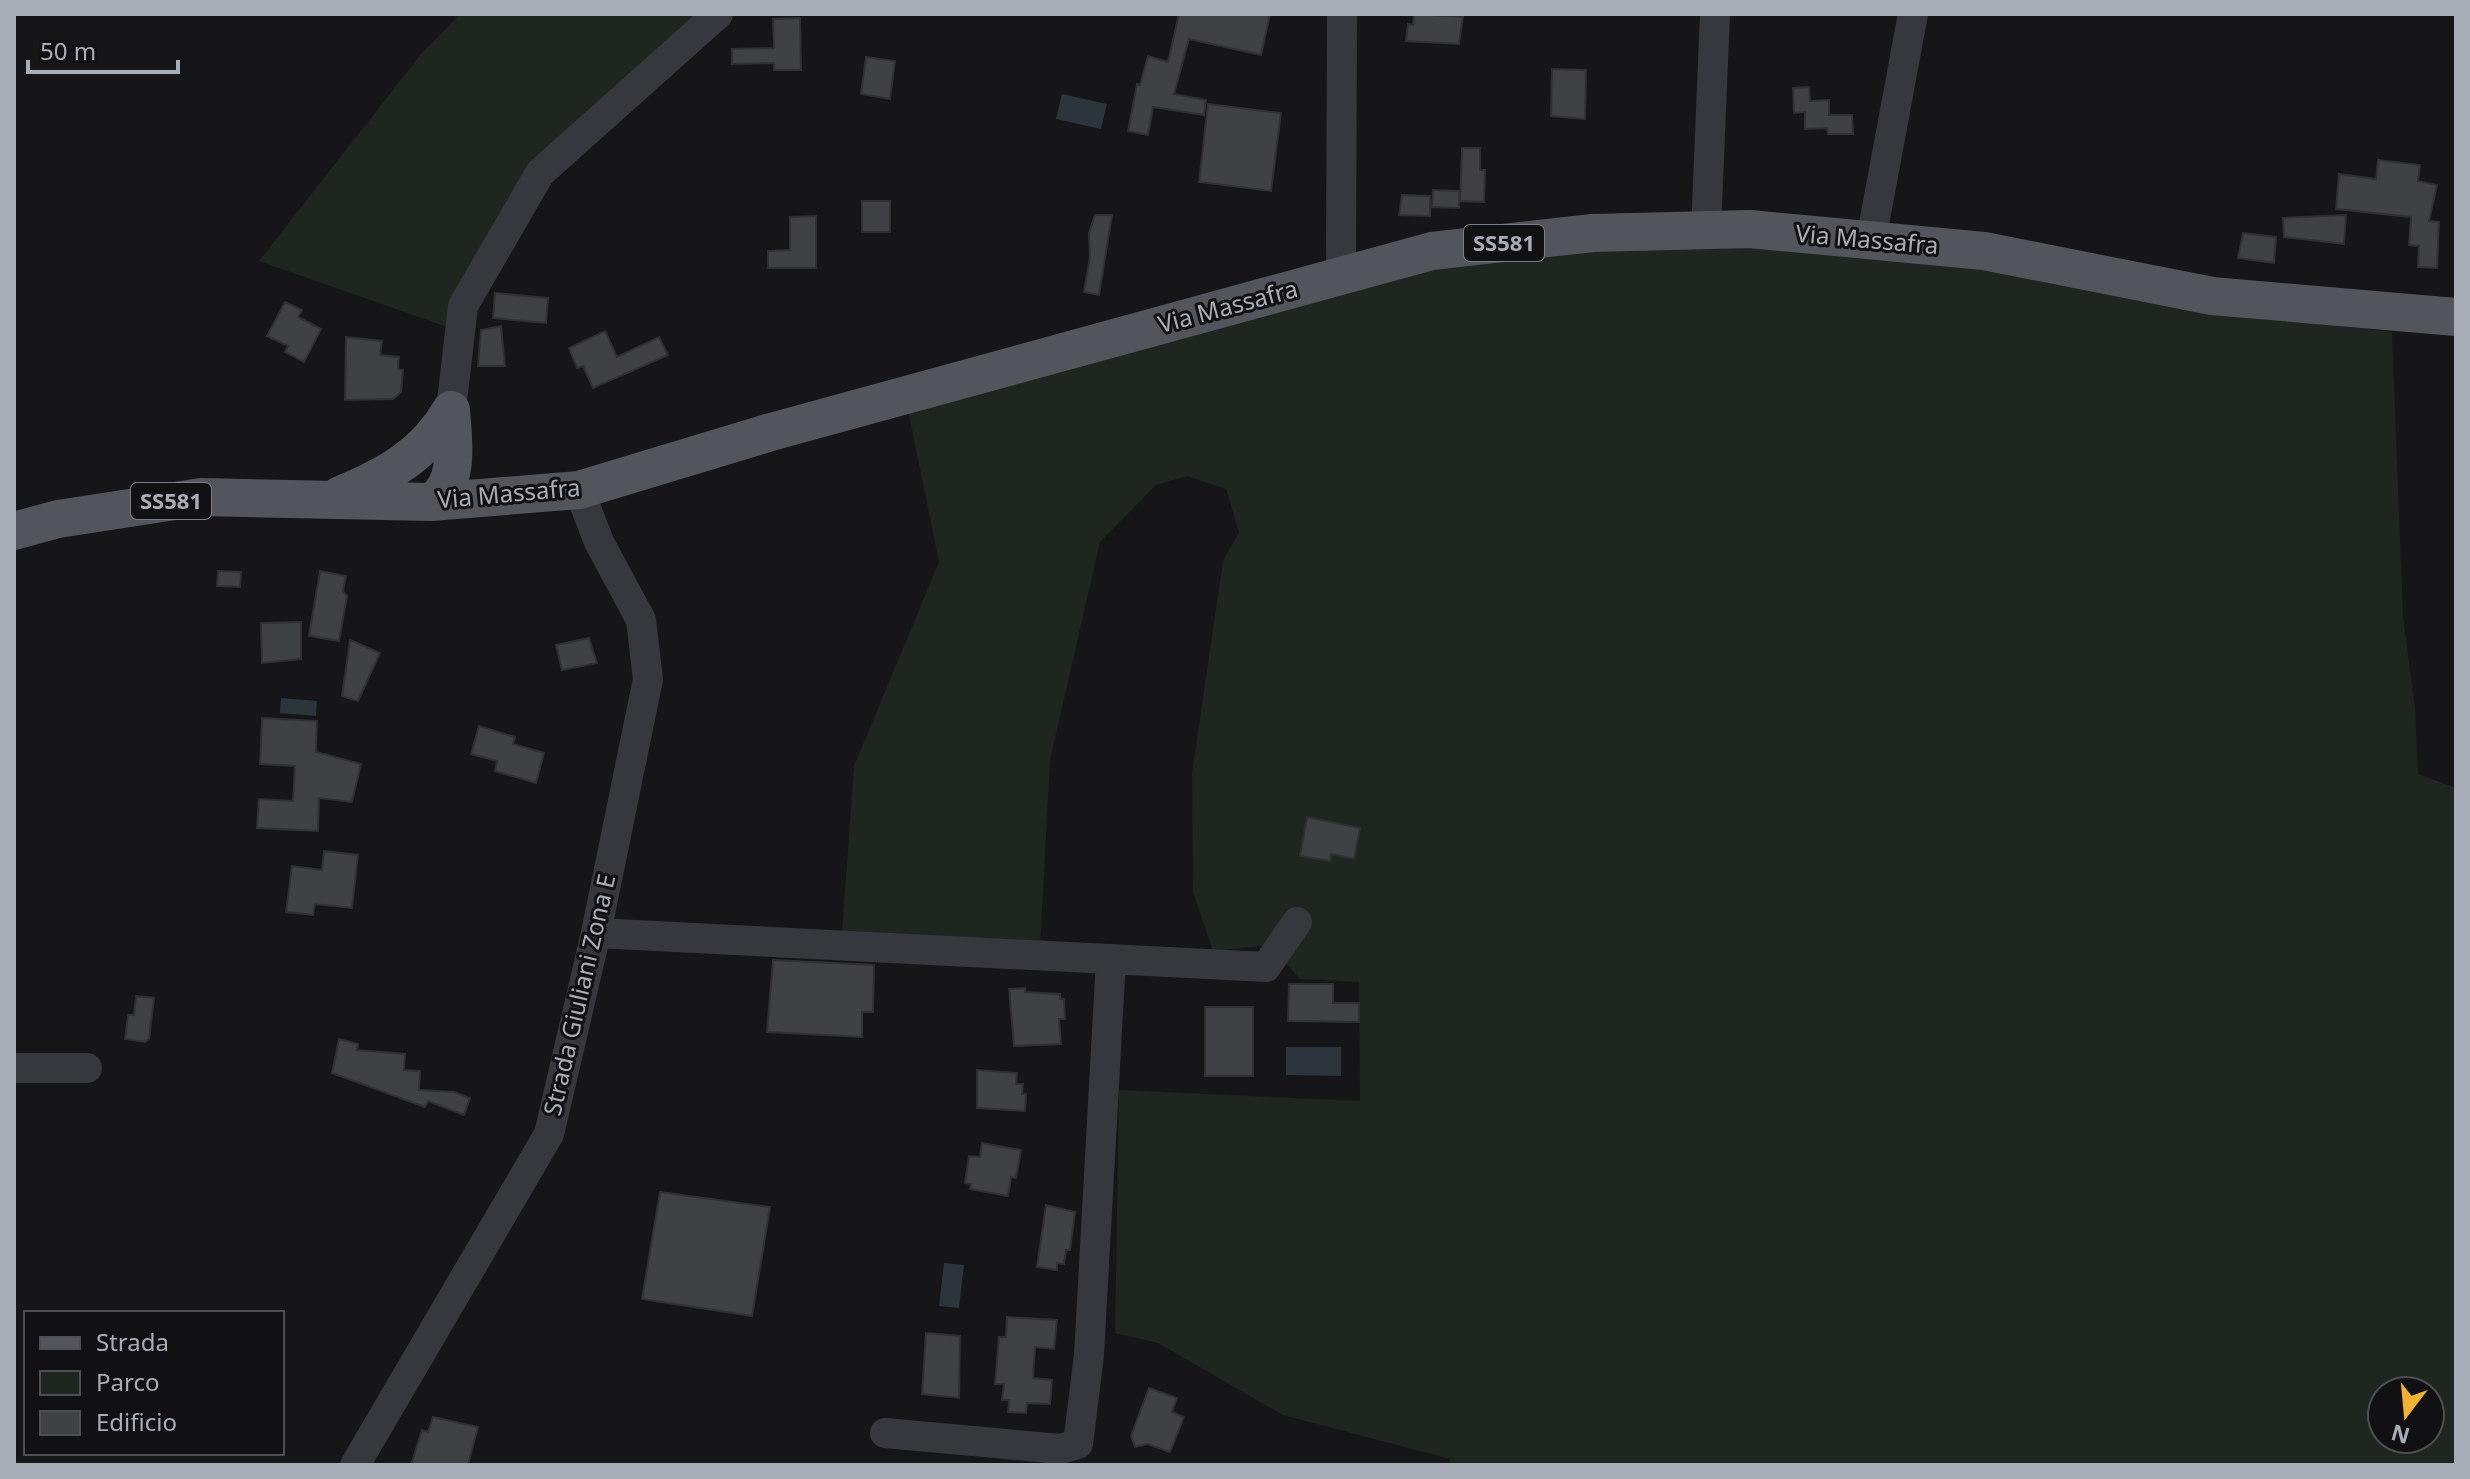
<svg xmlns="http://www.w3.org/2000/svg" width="2470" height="1479" viewBox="0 0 2470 1479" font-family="'Noto Sans',sans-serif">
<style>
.green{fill:#1e261f;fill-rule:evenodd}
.water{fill:#2c353c}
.building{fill:#404145;stroke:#303034;stroke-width:2}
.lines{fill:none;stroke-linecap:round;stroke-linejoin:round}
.minor{stroke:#37383d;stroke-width:30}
.major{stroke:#53555c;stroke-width:38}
.labels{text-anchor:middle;stroke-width:6;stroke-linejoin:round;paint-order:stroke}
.shield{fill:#111113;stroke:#7b7e86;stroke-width:2}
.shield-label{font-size:22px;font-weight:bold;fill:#a8adb8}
.street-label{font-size:24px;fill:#a8adb8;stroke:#111113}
</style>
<rect width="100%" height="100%" fill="#161618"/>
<path class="green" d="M460,14H708L520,199L450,328L259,261L421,54Z
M1735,244L2071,278L2271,318L2392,332L2403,617L2415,708L2418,774L2456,788V1465H1449L1450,1459L1283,1415L1158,1343L1115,1333L1119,1090L1360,1101L1359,982L1300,979L1270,945L1213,951L1193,892L1192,773L1223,561L1239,532L1226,489L1187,476L1156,485L1100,542L1050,760L1040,945L842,933L854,766L939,562L908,410L1352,283L1526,248ZM2382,1391H2430V1439H2382Z"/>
<path class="water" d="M1062,94L1107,104L1101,129L1056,119Z
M281,698L317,701L316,716L280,713Z
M1286,1047H1341V1076L1286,1075Z
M944,1263L964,1265L959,1308L939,1306Z"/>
<path class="building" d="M1179,14H1270L1261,55L1189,39L1174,94L1206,100L1204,115L1153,107L1148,135L1128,131L1137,84L1140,85L1148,56L1168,62Z
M1414,14L1463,17L1459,44L1406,41L1408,24L1413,25Z
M800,18L801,70H774V63L732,64V49L774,48L773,19Z
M866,57L895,61L890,99L861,94Z
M1552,69L1586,70L1585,119L1551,116Z
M1809,87L1810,101L1829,100V115H1852L1853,134H1828L1827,128L1805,129V112L1794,113L1793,88Z
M1208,104L1281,113L1271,191L1199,182Z
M1462,148H1480V170H1485L1484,202L1460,201Z
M2378,160L2420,165L2418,181L2437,185L2429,221L2439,222L2437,268L2418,267L2419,246L2409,245L2411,217L2336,209L2339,174L2376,179Z
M1433,190L1459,191V208L1432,207Z
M1402,195L1430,196V216L1399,215Z
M862,201H890V232H862Z
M1095,215H1112L1099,295L1084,292L1090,257L1089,233Z
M2346,215L2344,244L2284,237L2283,218Z
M816,216V268H768V251L790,250V217Z
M2243,233L2276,237L2274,263L2238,258Z
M495,293L548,298L546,323L493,318Z
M285,302L302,310L298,317L321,329L304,362L285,352L288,346L267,336Z
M501,326L505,366H478L481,330Z
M605,331L617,357L659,337L668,355L593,388L583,366L577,368L569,348Z
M346,337L382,341L380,355L399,357L398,369L403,370L401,392L393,399L345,400Z
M218,571L241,572L240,587L217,586Z
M320,571L346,576L343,591L347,596L339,641L309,636Z
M301,622V659L262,663L261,623Z
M589,638L597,663L562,670L556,645Z
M350,640L380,653L358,701L342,696Z
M262,718L317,721L316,752L361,764L352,802L319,798L318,831L257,828L259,799L293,801L295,766L260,764Z
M479,726L515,737L513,744L544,753L536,783L495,771L497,761L471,754Z
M1307,817L1360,828L1354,859L1331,854L1330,861L1300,856Z
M324,851L358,855L352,908L315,904L313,915L286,912L292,866L322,870Z
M773,960L874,965L873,1012H862V1037L767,1032Z
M1289,984H1333V1003H1359V1022L1288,1021Z
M1025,988V992L1060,994V999H1064L1065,1019H1059L1061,1044L1014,1046L1009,989Z
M136,996L154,998L149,1039L145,1042L125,1039L128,1015H134Z
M1205,1007H1253V1076H1205Z
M339,1039L358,1044L357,1050L405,1054L404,1070L420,1071L419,1090L454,1092L470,1098L464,1115L428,1101L425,1107L332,1073Z
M977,1070L1017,1073L1016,1084H1023L1022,1094H1026L1025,1111L977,1108Z
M982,1143L1021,1150L1016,1178L1011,1177L1008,1196L970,1189L971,1184L965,1183L969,1156L980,1157Z
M660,1192L770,1207L752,1316L642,1299Z
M1046,1205L1075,1212L1070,1250H1066L1064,1264L1057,1263V1270L1037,1267Z
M1007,1317L1057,1320L1054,1349L1035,1347L1033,1378L1052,1380L1050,1404L1027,1403L1026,1413L1008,1412L1009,1400H1002L1004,1384H995L999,1337H1006Z
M926,1333L960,1336L959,1398L922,1394Z
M1149,1388L1177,1398L1172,1412L1184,1417L1170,1452L1147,1444L1135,1447L1131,1436Z
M433,1417L478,1427L468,1465H411L422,1430L428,1432Z"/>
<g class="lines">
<path class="minor" d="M1706,230L1715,14
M1871,240L1913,14
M1341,276L1342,14
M451,410L463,306L540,173L718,14
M596,933L1266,967L1297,922
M14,1068H87
M885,1433L1060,1449L1078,1444L1089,1355L1111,959
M355,1465L549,1134L596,933L648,679L641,620L599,542L579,490"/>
<path class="major" d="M340,495C387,476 425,455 451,410
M431,502C461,485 453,439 451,410
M14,531L58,519L201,497L431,502L579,490L771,432L1432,251L1593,233L1750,229L1984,251L2212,296L2456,317"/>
</g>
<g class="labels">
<g class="shield">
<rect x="1464" y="225" width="80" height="36" rx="6"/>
<rect x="131" y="483" width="80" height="36" rx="6"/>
</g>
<g class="shield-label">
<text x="1504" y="251">SS581</text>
<text x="171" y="509">SS581</text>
</g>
<g class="street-label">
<text transform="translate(1867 240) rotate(5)" y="8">Via Massafra</text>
<text transform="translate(1228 307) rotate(-15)" y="8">Via Massafra</text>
<text transform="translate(509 494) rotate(-5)" y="8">Via Massafra</text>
<text transform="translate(580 995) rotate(-77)" y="8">Strada Giuliani Zona E</text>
</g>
</g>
<rect width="2470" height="1479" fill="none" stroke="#a8adb8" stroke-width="32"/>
<rect x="24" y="1311" width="260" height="144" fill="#111113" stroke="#4d4f55" stroke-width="2"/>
<rect x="40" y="1337" width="40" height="12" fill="#53555c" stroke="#4d4f55" stroke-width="2"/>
<text x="96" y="1351" font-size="24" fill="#a8adb8">Strada</text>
<rect x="40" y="1371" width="40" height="24" fill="#1e261f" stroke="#4d4f55" stroke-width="2"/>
<text x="96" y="1391" font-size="24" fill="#a8adb8">Parco</text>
<rect x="40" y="1411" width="40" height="24" fill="#404145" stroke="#4d4f55" stroke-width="2"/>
<text x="96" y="1431" font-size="24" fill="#a8adb8">Edificio</text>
<g transform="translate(2406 1415) rotate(196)"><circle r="38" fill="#111113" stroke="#4d4f55" stroke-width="2"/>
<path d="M0-6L14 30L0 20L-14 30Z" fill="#f2b134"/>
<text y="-12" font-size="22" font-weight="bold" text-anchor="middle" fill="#a8adb8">N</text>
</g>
<path d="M28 60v12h150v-12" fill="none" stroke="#a8adb8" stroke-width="4"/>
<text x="40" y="60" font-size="24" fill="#a8adb8" stroke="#111113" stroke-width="6" paint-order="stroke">50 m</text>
</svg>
